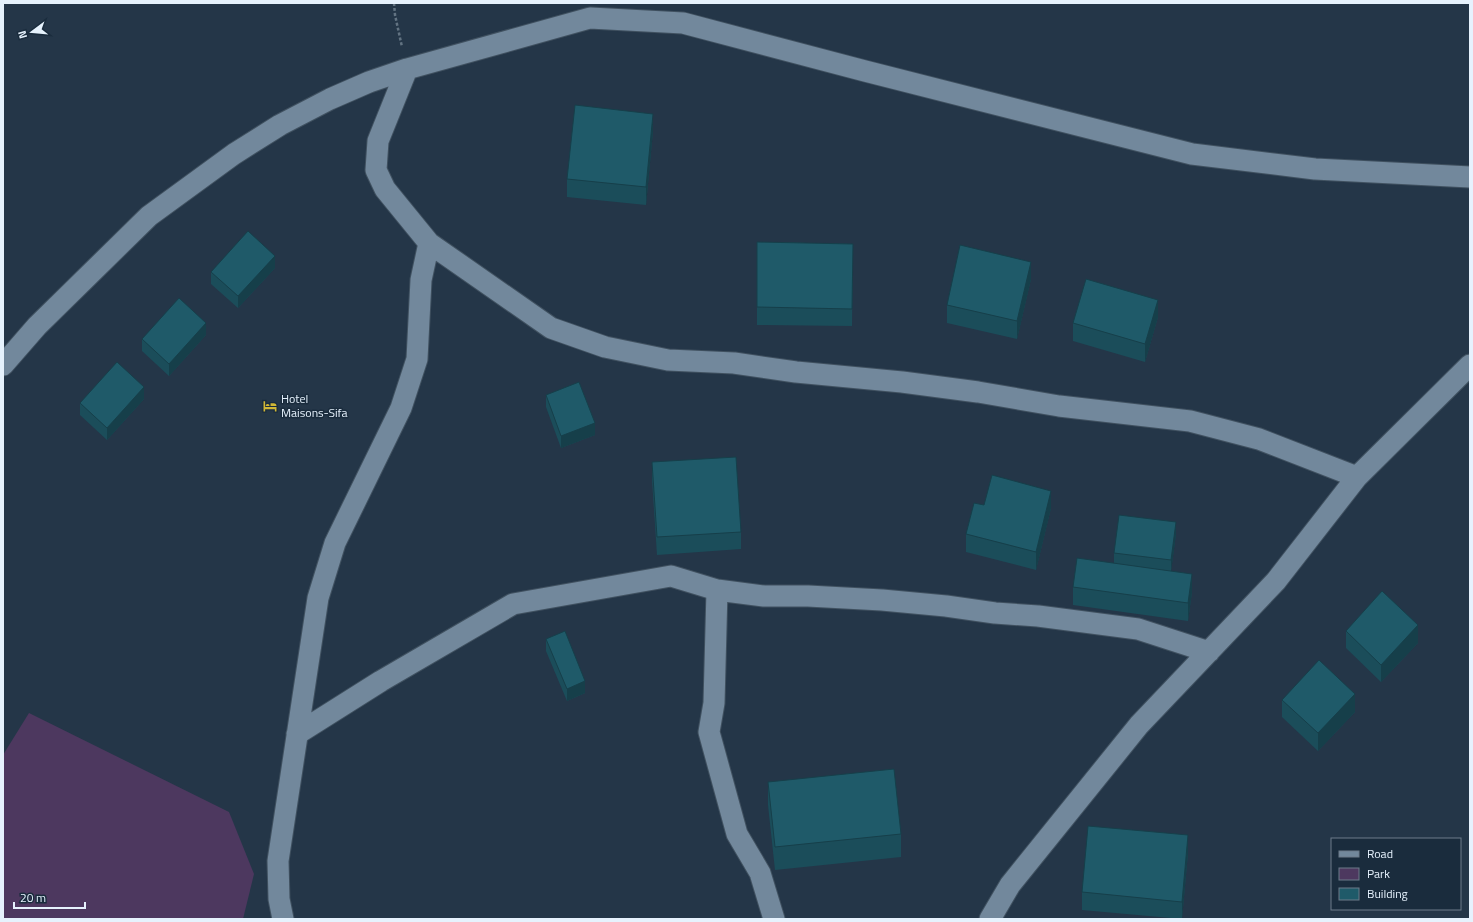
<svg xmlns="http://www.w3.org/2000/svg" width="1473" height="922" viewBox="0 0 1473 922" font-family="'Titillium Web',sans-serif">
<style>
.green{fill:#4d385f}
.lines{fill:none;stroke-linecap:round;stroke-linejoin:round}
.street-casing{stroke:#405160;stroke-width:23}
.path{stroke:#627382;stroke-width:2.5;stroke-dasharray:3 2;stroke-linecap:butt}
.street{stroke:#72889c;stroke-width:21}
.wall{fill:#1b4d5a}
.shaded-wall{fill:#163f4a}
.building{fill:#1f5a69;stroke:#163f4a}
.labels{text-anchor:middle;stroke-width:3;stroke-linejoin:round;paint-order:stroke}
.poi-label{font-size:12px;fill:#e6f2fd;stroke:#1a2c3d;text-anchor:start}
</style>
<rect width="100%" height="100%" fill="#243648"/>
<path class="green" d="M29,713L229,812L254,874L243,919H3V755Z"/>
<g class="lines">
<g class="street-casing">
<path id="street" d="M407,69L378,141L376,170L385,189L429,243L551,328L605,347L668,360L734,363L796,372L902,382L978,392L1059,406L1190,421L1259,439L1357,477
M3,365L37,326L149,216L234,154L280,125L330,99L369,82L407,69L590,18L683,23L865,71L1192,154L1315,169L1470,177
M717,590L764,596H808L882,600L946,606L995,613L1038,616L1138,629L1209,652
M297,734L381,681L513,604L671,576L717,590L714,703L709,732L737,834L760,873L774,919
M283,919L279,899L278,861L318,598L335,543L401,408L417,359L421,280L429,243
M990,919L1010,885L1139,725L1276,581L1357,477L1470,365"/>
</g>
<path class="path" d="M394,3L395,15L402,47"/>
<use href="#street" class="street"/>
</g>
<path class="wall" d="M653,131L646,205L567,197V179Z
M757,242L853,244L852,326L757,325Z
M275,268L238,308L211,284V272Z
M1031,279L1017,339L947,323V305Z
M1158,317L1145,362L1073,341V323Z
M206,335L169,376L142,351V339Z
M546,395L595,435L561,448L546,407Z
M144,399L107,440L80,415V403Z
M652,462L741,532V549L657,555L652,480Z
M984,505L1051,508L1036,570L966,552V534Z
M1176,534L1171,571L1192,592L1188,621L1073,605V587L1114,563V553Z
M1346,631L1418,643L1381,682L1346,648Z
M546,639L585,693L567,701L546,651Z
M1282,700L1355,712L1318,751L1282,717Z
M768,782L901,834V857L775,870L768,805Z
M1188,853L1182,919L1082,910V892Z"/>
<path class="shaded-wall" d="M653,114V131L646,205V187Z
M275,256V268L238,308V296Z
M1031,262V279L1017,339V321Z
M1158,300V317L1145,362V344Z
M206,323V335L169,376V364Z
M144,387V399L107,440V428Z
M595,423V435L561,448V436Z
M1051,491V508L1036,570V552Z
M1176,522V534L1171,572V560Z
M1192,574V592L1188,621V603Z
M1418,625V643L1381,682V665Z
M585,681V693L567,701V689Z
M1355,694V712L1318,751V733Z
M1188,835V853L1182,919V902Z"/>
<path class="building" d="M575,105L653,114L646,187L567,179Z
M248,231L275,256L238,296L211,272Z
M757,242L853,244L852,309L757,307Z
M960,245L1031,262L1017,321L947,305Z
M1086,279L1158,300L1145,344L1073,323Z
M179,298L206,323L169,364L142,339Z
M117,362L144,387L107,428L80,403Z
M579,382L595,423L561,436L546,395Z
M736,457L741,532L657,537L652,462Z
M992,475L1051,491L1036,552L966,534L974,503L984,505Z
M1119,515L1176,522L1171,560L1114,553Z
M1077,558L1192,574L1188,603L1073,587Z
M1382,591L1418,625L1381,665L1346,631Z
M565,631L585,681L567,689L546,639Z
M1319,660L1355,694L1318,733L1282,700Z
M894,769L901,834L775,847L768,782Z
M1088,826L1188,835L1182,902L1082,892Z"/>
<defs>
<g id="hotel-bare" transform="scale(1.08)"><path d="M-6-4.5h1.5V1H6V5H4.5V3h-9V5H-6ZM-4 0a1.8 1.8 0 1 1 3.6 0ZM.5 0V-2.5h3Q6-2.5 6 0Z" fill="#d1b736" stroke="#1a2c3d" stroke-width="2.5" paint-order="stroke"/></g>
</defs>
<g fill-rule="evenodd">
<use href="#hotel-bare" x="270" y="406"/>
</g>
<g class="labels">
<g class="poi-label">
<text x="281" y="403">Hotel<tspan x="281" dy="14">Maisons-Sifa</tspan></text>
</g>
</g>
<rect width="1473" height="922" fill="none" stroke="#e6f2fd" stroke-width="8"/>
<rect x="1331" y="838" width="130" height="72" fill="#1a2c3d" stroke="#6c7b8a"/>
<rect x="1339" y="851" width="20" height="6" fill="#72889c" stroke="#6c7b8a"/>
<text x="1367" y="858" font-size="12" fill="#e6f2fd">Road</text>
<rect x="1339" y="868" width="20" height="12" fill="#4d385f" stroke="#6c7b8a"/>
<text x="1367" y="878" font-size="12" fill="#e6f2fd">Park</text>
<rect x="1339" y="888" width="20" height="12" fill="#1f5a69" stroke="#6c7b8a"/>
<text x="1367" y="898" font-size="12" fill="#e6f2fd">Building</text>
<g transform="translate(32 32) rotate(254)" stroke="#1a2c3d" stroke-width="3" paint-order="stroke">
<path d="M0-3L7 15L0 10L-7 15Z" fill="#e6f2fd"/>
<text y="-6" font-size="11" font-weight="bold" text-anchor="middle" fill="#e6f2fd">N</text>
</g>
<path d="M14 902v6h71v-6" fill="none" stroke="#e6f2fd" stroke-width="2"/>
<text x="20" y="902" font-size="12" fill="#e6f2fd" stroke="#1a2c3d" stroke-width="3" paint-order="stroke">20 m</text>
</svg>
